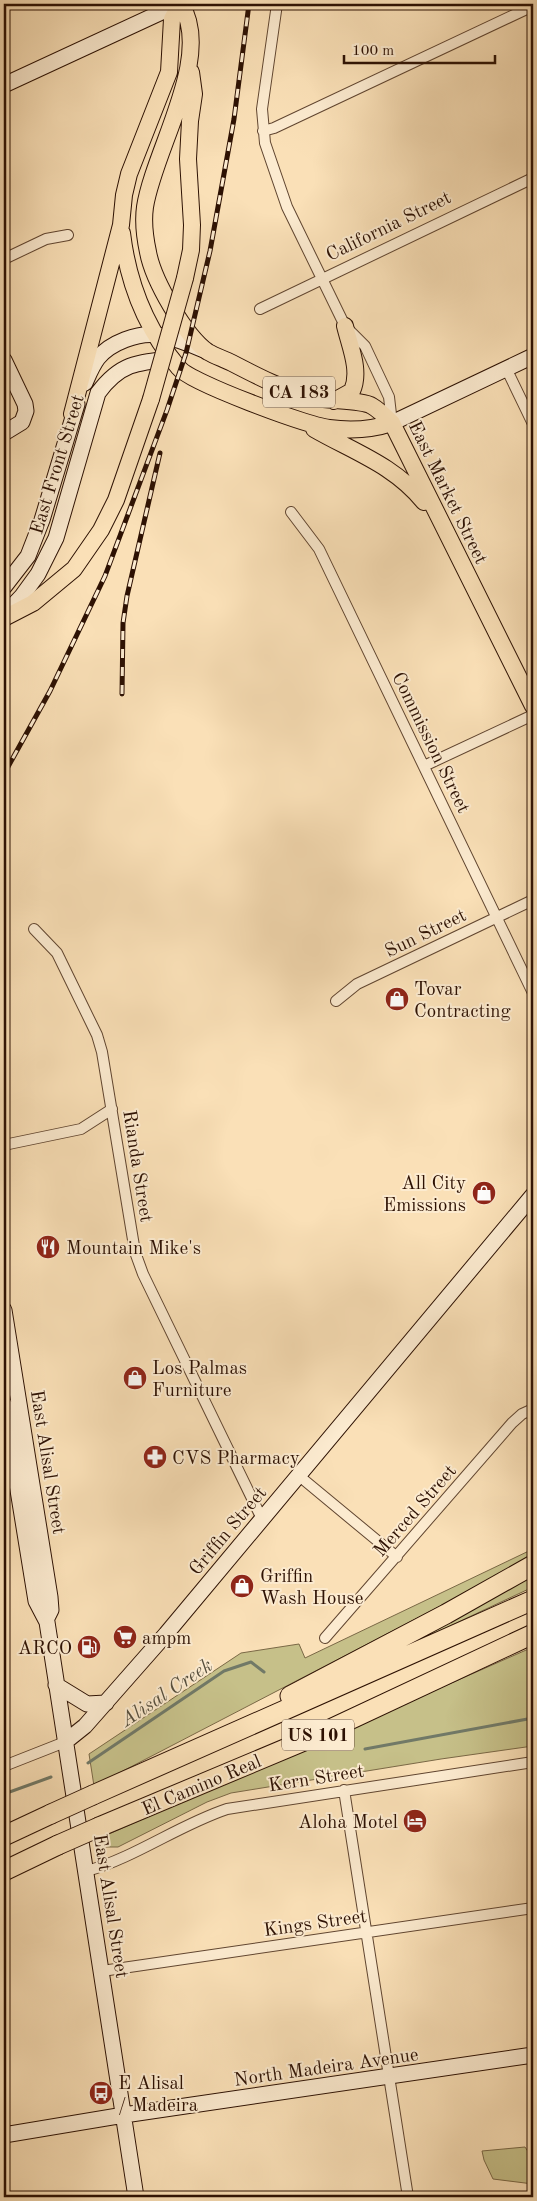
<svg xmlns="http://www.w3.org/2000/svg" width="537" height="2201" viewBox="0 0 537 2201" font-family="'Old Standard TT',serif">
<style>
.green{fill:#c6c089;stroke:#7a6846}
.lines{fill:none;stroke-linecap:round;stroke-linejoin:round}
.stream{stroke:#717967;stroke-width:3}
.street-casing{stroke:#604530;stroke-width:12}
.secondary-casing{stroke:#2d1103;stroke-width:17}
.primary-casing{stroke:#2d1103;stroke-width:18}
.highway-casing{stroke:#2d1103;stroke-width:21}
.street{stroke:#fcebd0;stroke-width:10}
.secondary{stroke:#fcebd0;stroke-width:15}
.primary{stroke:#fae0b7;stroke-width:16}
.highway{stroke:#fae0b7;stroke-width:19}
.rail-casing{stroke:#2d1103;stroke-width:5}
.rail{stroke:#fcebd0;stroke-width:3;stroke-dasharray:9;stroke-linecap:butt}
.primary-bridge-casing{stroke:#2d1103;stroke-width:18;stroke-linecap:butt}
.highway-bridge-casing{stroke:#2d1103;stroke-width:21;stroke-linecap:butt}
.primary-bridge{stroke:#fae0b7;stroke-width:16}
.highway-bridge{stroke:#fae0b7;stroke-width:19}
.labels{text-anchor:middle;stroke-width:4;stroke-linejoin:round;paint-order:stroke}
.shield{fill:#fcebd0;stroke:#6b5240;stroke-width:1}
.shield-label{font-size:18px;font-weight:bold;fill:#2d1103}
.street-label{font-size:19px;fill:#2d1103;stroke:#fcebd0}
.poi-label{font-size:19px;fill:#2d1103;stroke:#fcebd0;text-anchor:start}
.water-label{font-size:20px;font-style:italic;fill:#554e3d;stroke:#fcebd0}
</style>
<rect width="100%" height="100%" fill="#fae0b7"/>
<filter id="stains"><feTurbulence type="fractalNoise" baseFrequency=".004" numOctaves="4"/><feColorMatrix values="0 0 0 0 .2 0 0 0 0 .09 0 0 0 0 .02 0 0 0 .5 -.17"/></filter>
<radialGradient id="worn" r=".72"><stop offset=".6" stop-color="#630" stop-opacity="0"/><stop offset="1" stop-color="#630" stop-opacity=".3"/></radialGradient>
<path class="green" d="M533,1549V1558L94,1786L89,1754L241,1653L299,1644L305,1658Z
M533,1571V1587L405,1647L402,1642Z
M533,1647V1746L441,1759L231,1793L207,1802L118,1847H103L102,1837Z
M525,2147L533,2159V2184L493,2179L484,2160L482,2151Z"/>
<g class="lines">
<path class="stream" d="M365,1749L533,1718
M88,1763L224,1671L251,1662L264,1672
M4,1794L51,1777"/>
<g class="street-casing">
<path id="street" d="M277,4L262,109L265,143L287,207L345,326L365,346L389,397L392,423
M263,131L274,128L533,6
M4,259L46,239L68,235
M260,309L533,178
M506,368L533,424
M291,512L319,549L533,993
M424,766L533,715
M34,929L57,953L97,1035L102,1052L135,1252L143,1274L262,1519
M336,1001L357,984L533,900
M4,1145L81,1129L112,1109
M298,1475L397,1557
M325,1638L512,1423L522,1414L533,1409
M4,1766L65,1742
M344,1790L408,2197
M87,1871C136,1857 179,1825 227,1809L533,1762
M102,1971L533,1908"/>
</g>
<g class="secondary-casing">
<path id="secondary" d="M4,85L179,4
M4,360L25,404L26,411L22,422L4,433
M85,383C89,374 92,366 98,358C110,343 138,332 158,335C174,338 190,344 206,351
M392,423L533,356
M4,587L28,556L42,520L77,404
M4,615L22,596L38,574L56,538L98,393C120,363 138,362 172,359
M4,1310L50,1597L51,1610L46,1620
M4,1404L36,1601L47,1622L136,2197
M56,1685L87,1704L106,1703
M65,1742L85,1726L166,1634L533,1195
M4,2135L124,2115L533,2055"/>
</g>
<g class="primary-casing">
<path id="primary" d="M181,4C214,57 154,149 145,207C143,221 145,238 148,252C153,280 185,336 208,352C215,356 224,359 232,363C257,376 284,390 312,397C326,401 363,400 372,406C379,410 386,417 392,423L533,706
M122,233C128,283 146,329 179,368C191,383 306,425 329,428C351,431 371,430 392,423
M185,278L191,250L192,225L188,159L190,121L194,94L191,72
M334,401L352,391C361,371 350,347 345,326
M72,414L121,225L124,195L129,174L169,72L172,19L180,4
M314,429C354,452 394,465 424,502
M4,618L33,603L74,569L101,530L116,500L151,399"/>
</g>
<g class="highway-casing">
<path id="highway" d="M290,1696L446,1614L533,1565
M93,1795L533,1600
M99,1827L311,1738L533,1634
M4,1836L51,1814
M4,1871L58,1845"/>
</g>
<use href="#street" class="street"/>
<use href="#secondary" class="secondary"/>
<use href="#primary" class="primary"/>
<use href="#highway" class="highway"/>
<g class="rail-casing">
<path id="rail" d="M122,694L123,623L127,596L160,453
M4,774L50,691L105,576L167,410L186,353L210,251L234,119L249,4"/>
</g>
<use href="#rail" class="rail"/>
<g class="primary-bridge-casing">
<path id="primary-bridge" d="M151,399L185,278"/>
</g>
<g class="highway-bridge-casing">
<path id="highway-bridge" d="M51,1814L93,1795
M58,1845L99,1827"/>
</g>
<use href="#primary-bridge" class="primary-bridge"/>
<use href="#highway-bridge" class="highway-bridge"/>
</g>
<defs>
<g id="shop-disc" transform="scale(1.25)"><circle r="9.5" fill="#8f2418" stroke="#fcebd0"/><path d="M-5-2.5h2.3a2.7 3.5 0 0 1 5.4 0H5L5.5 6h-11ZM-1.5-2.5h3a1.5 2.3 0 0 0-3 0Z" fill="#fff"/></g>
<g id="restaurant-disc" transform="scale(1.25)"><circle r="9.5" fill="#8f2418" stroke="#fcebd0"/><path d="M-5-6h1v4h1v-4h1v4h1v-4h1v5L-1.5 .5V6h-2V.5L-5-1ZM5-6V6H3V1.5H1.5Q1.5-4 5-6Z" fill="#fff"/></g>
<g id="pharmacy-disc" transform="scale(1.25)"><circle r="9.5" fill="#8f2418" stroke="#fcebd0"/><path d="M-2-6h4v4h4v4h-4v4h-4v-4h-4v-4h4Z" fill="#fff"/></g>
<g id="supermarket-disc" transform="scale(1.25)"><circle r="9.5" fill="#8f2418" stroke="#fcebd0"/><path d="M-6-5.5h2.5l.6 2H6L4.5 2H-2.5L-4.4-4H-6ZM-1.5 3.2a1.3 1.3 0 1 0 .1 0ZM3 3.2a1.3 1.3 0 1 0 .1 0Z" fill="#fff"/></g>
<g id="fuel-disc" transform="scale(1.25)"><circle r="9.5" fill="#8f2418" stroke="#fcebd0"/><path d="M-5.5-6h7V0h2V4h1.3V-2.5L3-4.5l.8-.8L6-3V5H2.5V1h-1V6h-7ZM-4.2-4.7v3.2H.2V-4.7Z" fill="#fff"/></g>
<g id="hotel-disc" transform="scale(1.25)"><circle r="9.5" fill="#8f2418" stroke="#fcebd0"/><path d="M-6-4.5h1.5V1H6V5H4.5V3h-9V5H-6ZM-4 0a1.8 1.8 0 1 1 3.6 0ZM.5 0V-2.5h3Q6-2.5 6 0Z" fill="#fff"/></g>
<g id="bus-disc" transform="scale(1.25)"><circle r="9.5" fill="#8f2418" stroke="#fcebd0"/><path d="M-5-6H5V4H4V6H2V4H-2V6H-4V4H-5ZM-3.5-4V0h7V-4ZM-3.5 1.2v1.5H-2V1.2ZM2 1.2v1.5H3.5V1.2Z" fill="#fff"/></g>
</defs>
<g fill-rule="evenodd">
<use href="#shop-disc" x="397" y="999"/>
<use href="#shop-disc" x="484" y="1193"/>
<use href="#restaurant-disc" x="48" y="1247"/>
<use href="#shop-disc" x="135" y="1378"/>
<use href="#pharmacy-disc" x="155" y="1457"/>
<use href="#shop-disc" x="242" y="1586"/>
<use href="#supermarket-disc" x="125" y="1637"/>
<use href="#fuel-disc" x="89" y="1647"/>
<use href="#hotel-disc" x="415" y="1821"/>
<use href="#bus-disc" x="101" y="2093"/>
</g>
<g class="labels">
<g class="shield">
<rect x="263" y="376.5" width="72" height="31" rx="4"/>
<rect x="282" y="1719.5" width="72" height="31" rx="4"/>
</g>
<g class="shield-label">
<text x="299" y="398">CA 183</text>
<text x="318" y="1741">US 101</text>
</g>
<g class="street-label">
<text transform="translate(388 225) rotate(-26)" y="7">California Street</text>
<text transform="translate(56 464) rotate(-73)" y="7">East Front Street</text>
<text transform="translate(449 492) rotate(64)" y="7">East Market Street</text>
<text transform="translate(432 742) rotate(64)" y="7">Commission Street</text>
<text transform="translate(425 932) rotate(-26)" y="7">Sun Street</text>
<text transform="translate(139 1166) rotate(81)" y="7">Rianda Street</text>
<text transform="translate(49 1462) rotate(81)" y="7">East Alisal Street</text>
<text transform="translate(414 1510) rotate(-49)" y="7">Merced Street</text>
<text transform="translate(227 1530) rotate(-50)" y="7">Griffin Street</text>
<text transform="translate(316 1777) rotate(-9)" y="7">Kern Street</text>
<text transform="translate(201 1784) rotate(-23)" y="7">El Camino Real</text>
<text transform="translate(112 1906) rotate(81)" y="7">East Alisal Street</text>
<text transform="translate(315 1922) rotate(-8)" y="7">Kings Street</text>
<text transform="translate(326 2066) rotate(-8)" y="7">North Madeira Avenue</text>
</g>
<g class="poi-label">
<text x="414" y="995">Tovar<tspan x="414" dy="22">Contracting</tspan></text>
<text x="466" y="1189" text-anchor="end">All City<tspan x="466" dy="22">Emissions</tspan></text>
<text x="66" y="1254">Mountain Mike's</text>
<text x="152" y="1374">Los Palmas<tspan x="152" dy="22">Furniture</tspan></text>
<text x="172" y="1464">CVS Pharmacy</text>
<text x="260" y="1582">Griffin<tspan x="260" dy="22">Wash House</tspan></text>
<text x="142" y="1644">ampm</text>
<text x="72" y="1654" text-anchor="end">ARCO</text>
<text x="398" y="1828" text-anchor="end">Aloha Motel</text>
<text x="118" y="2089">E Alisal<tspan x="118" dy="22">/ Madeira</tspan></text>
</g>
<g class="water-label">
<text transform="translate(166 1692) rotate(-34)" y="7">Alisal Creek</text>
</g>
</g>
<rect width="537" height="2201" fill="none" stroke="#fae0b7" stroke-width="20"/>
<rect x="5" y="5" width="527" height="2191" fill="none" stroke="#2d1103" stroke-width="2.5"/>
<rect x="10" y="10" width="517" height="2181" fill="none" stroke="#2d1103"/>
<path d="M344 55v8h151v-8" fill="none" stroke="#2d1103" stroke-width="2.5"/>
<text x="352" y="55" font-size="15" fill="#2d1103" stroke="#fcebd0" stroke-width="4" paint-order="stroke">100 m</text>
<rect width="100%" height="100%" filter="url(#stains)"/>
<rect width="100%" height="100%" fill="url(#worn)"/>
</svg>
